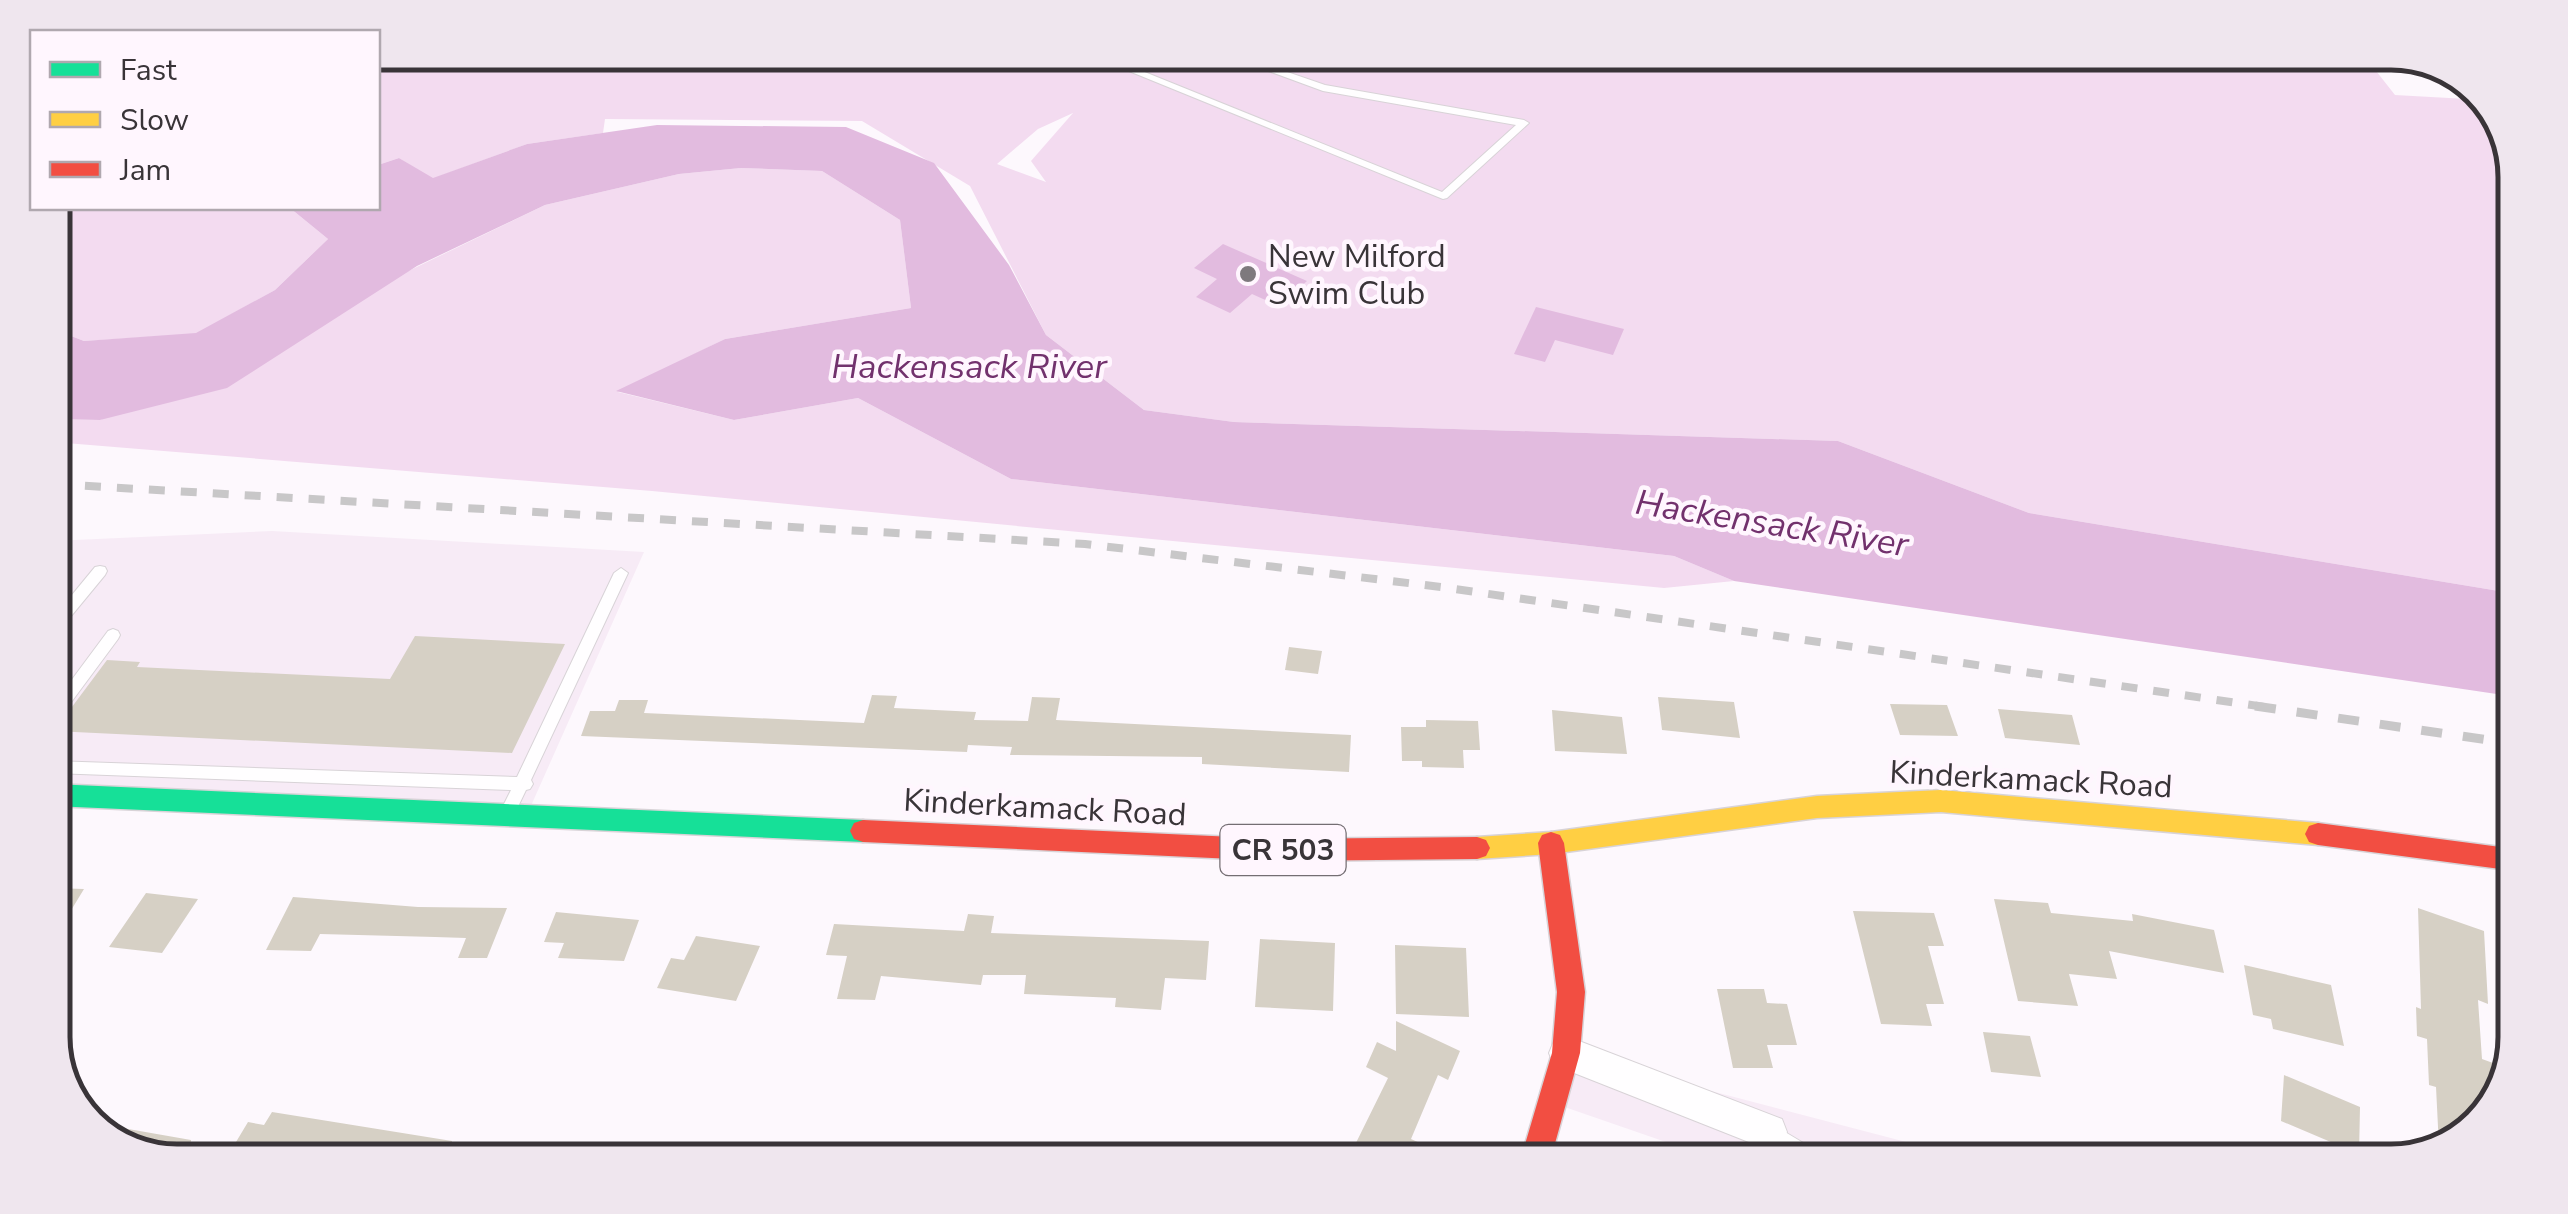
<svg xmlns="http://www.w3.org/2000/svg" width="2568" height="1214" viewBox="0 0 2568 1214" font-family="'Nunito Sans',sans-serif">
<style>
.built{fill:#f7ebf6}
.green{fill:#f3dbf0;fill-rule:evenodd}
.water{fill:#e2bbdf}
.building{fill:#d6d0c5}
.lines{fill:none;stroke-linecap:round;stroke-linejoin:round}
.lane-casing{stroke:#d8d3d7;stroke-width:2}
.street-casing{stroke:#d8d3d7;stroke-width:2}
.fast-casing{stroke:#d8d3d7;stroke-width:3}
.slow-casing{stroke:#d8d3d7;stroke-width:3}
.jam-casing{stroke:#d8d3d7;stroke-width:3}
.lane{fill:#fffeff;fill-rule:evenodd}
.street{fill:#fffeff;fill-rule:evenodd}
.fast{fill:#16e098;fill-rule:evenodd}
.slow{fill:#ffcf43;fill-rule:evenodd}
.jam{fill:#f24e42;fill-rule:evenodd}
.rail-far1{stroke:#c8c7c8;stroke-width:8;stroke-dasharray:16 16;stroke-linecap:butt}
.rail{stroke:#c8c7c8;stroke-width:9;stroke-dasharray:21 21;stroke-linecap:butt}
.poi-dot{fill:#7e797d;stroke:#fff6fe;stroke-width:4}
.labels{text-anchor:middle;stroke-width:9;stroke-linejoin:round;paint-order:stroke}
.shield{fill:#fff6fe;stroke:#746e73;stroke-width:2.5}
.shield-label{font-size:30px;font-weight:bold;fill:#393438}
.poi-label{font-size:32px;fill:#393438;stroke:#fff6fe;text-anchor:start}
.street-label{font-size:32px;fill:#393438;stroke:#fff6fe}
.water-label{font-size:35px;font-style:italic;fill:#72316d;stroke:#fff6fe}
.rim{fill:none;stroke:#393438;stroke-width:5}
</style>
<rect width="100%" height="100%" fill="#fdf8fd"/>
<path class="built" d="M272,531L644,552L526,817L53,795V541Z
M1566,1053L1975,1160L1715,1159L1553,1103Z"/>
<path class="green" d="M378,53L2369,62L2395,95L2485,100L2494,108L2515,170L2511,593L2029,513L1838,441L1234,422L1144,410L1046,335L970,186L862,121L605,119L603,133L527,144L432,179L399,158L378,165ZM1073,113L1031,161L1046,182L997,164L1038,129Z
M741,168L822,171L900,220L911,308L725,339L618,392L734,420L858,398L1011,479L1674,556L1734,581L1664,588L652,491L53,442V419L100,420L545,205L679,174Z
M53,208H290L328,239L275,290L196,334L84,341L53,329Z"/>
<path class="water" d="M657,125L846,127L934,163L1009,265L1046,335L1144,410L1234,422L1838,441L2029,513L2511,593L2510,696L1734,581L1674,556L1011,479L858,398L734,420L616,391L725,339L911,308L900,220L822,171L741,168L679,174L545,205L417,266L227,388L100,420L53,419V329L84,341L196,333L275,290L328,239L290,208H378V165L399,158L433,178L527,144Z
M1223,244L1307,281L1279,306L1252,294L1230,313L1196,297L1217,279L1194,268Z
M1536,307L1624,329L1613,355L1555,340L1545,362L1514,354Z"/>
<path class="building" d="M415,636L565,644L512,753L54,731L107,660L140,662L137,667L390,679Z
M1289,647L1322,651L1318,674L1285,670Z
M872,695L897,696L894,708L976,712L974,720L1028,721L1032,697L1060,698L1056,720L1351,735L1349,772L1202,764V757L1010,755L1012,747L968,745L967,752L581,736L590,711H615L619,700H648L644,713L864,723Z
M1658,697L1734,702L1740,738L1662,730Z
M1890,704L1947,705L1958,736L1900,735Z
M1998,709L2072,715L2080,745L2005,738Z
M1552,710L1622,717L1627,754L1555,751Z
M1426,720L1478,721L1480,750H1463L1464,768L1422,767V761H1402L1401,727H1426Z
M53,888L84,889L53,940Z
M146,893L198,899L162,953L109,947Z
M293,897L418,907L507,908L487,958H458L466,938L435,937L320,934L311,951L266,950Z
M1994,899L2048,903L2051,913L2133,921L2132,914L2214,930L2224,973L2109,951L2117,979L2069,974L2078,1006L2018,1001Z
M2418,908L2484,931L2488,1004L2478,1000L2482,1059L2493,1063L2496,1097L2460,1140L2439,1147L2436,1087L2429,1085L2427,1039L2417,1036L2416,1007L2421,1009Z
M1853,911L1934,913L1944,946H1928L1944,1004H1926L1932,1026L1881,1024Z
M556,912L639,920L624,961L558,958L564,943L544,942Z
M968,914L994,916L991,933L1209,941L1206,980L1165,978L1161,1010L1115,1007L1116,998L1024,994L1026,975H983L981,985L881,976L875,1000L837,999L847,956L826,955L834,924L964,931Z
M696,936L760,946L736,1001L657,988L671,958L684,960Z
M1260,939L1335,943L1333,1011L1255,1007Z
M1395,945L1466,948L1469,1017L1396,1014Z
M2244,965L2331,985L2344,1046L2273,1029L2271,1019L2253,1015Z
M1717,989H1764L1767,1003L1787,1004L1797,1045H1767L1773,1068H1733Z
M1396,1021L1460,1051L1448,1080L1438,1075L1411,1139L1451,1157H1349L1388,1078L1366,1067L1377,1042L1396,1051Z
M1983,1032L2030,1036L2041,1077L1991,1072Z
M2284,1075L2360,1107L2359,1154L2281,1121Z
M272,1112L452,1141L451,1153L230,1152L248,1122L264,1125Z
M94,1123L191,1140L190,1152H129Z"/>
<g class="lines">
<g class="lane-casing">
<path id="lane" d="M1092,56H1105L1442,192L1516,125L1323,91L1230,57H1244L1325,85L1524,120L1529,123L1447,198L1443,199Z
M100,566L105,567L107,571L105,575L58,632L53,633V618L95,567Z
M621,568L628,573L531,780L533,784L530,789L526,790L513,817L508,819L503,817L500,812L511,790L53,773V761L517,777L614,573Z
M113,629L118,631L120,635L118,639L58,720L53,722V705L108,631Z
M1770,1123L1820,1153L1823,1159H1797L1764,1138L1761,1132L1764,1126Z"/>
</g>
<g class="street-casing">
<path id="street" d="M1566,1036L1782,1119L1787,1132L1782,1145L1769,1150L1554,1065L1549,1053L1554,1041Z"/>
</g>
<g class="fast-casing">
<path id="fast" d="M53,784L863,820L872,823L876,831L872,839L863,842L53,806Z"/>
</g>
<g class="slow-casing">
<path id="slow" d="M1941,790L2318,823L2327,826L2331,834L2327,842L2318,845L1941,812L1817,818L1551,854L1477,859L1468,856L1464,848L1468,840L1477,837L1551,832L1817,796Z"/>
</g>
<g class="jam-casing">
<path id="jam" d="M863,820L1279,839L1477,837L1486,840L1490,848L1486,856L1477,859L1279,861L863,842L854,839L850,831L854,823Z
M2318,823L2508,848V870L2318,845L2309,842L2305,834L2309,826Z
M1551,832L1560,835L1564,843L1585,992L1580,1053L1551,1158H1521L1552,1053L1557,992L1538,843L1542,835Z"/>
</g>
<use href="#lane" class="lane"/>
<use href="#street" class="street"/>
<use href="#fast" class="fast"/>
<use href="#slow" class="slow"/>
<use href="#jam" class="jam"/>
<path class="rail-far1" d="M53,484L1085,544L1441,587L2272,708"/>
<path class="rail" d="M2255,706L2509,743"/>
</g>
<circle class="poi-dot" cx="1248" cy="274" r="10"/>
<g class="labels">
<rect class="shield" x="1220.5" y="825" width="125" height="50" rx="8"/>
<g class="shield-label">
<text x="1283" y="860">CR 503</text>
</g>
<g class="poi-label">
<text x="1268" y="267">New Milford<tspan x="1268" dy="37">Swim Club</tspan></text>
</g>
<g class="street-label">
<text transform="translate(2031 779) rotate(3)" y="11">Kinderkamack Road</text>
<text transform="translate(1045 807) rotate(3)" y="11">Kinderkamack Road</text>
</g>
<g class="water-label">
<text x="969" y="378">Hackensack River</text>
<text transform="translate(1772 523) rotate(9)" y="12">Hackensack River</text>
</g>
</g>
<path d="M0 0H2568V1214H0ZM177 70H2391A107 107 0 0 1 2498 177V1037A107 107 0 0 1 2391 1144H177A107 107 0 0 1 70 1037V177A107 107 0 0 1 177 70Z" fill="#efe6ee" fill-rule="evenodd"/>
<path class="rim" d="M177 70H2391A107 107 0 0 1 2498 177V1037A107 107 0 0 1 2391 1144H177A107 107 0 0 1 70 1037V177A107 107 0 0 1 177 70Z"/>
<rect x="30" y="30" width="350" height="180" fill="#fff6fe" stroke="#b0a8af" stroke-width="2.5"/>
<rect x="50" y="62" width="50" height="15" fill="#16e098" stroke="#b0a8af" stroke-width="2.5"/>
<text x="120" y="80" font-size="30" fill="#393438">Fast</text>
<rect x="50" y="112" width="50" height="15" fill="#ffcf43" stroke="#b0a8af" stroke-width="2.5"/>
<text x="120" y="130" font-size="30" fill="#393438">Slow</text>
<rect x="50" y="162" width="50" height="15" fill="#f24e42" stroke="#b0a8af" stroke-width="2.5"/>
<text x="120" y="180" font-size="30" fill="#393438">Jam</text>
</svg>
